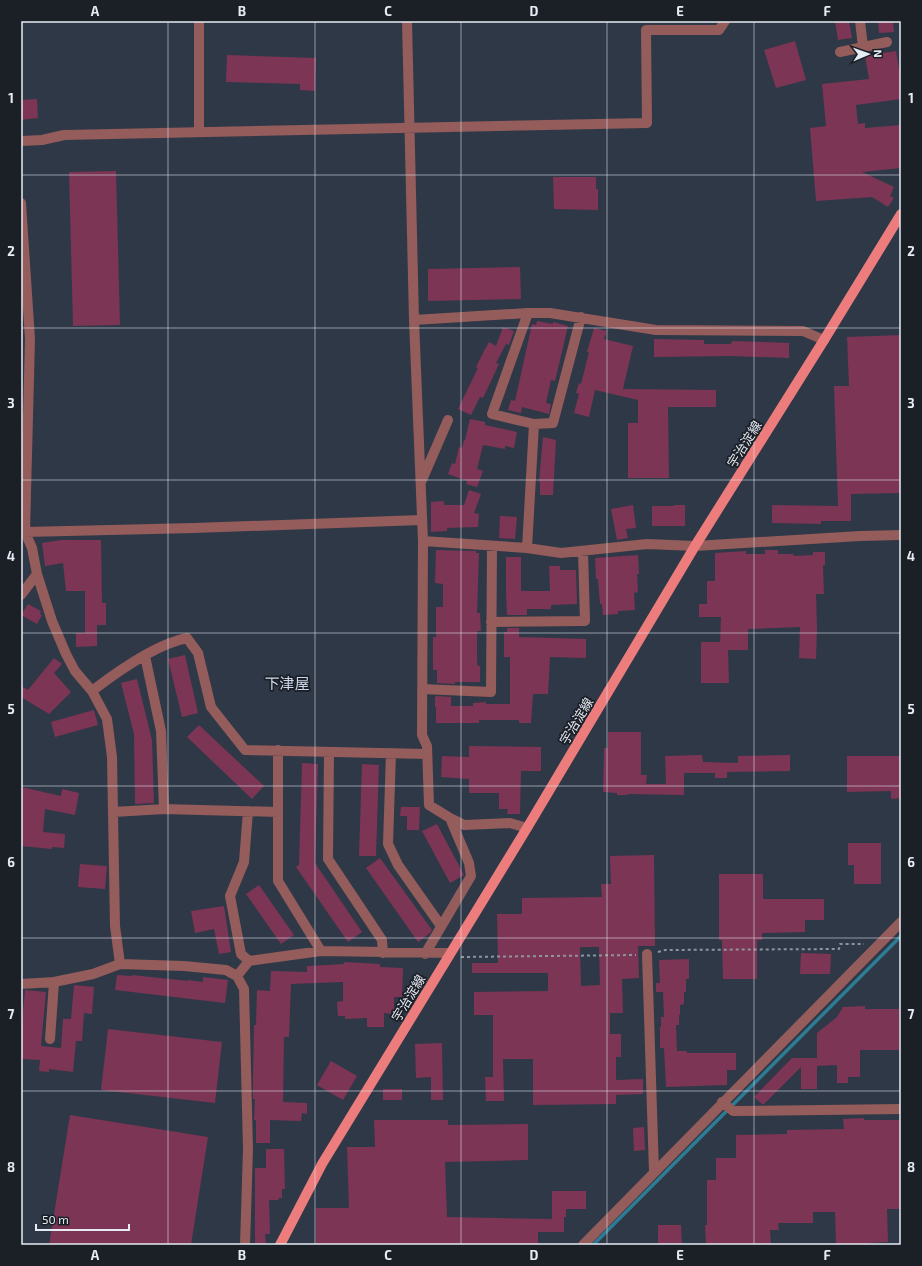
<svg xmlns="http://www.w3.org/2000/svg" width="922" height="1266" viewBox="0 0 922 1266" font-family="'Exo 2','Noto Sans JP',sans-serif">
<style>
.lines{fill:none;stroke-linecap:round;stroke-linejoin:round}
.stream{stroke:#2d7c94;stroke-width:3.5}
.building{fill:#7c3554;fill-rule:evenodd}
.path{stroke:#8d94a0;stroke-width:2;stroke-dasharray:3 3;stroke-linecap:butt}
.street{stroke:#945c5b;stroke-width:10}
.primary{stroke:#ed7c7c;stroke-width:10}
.grid{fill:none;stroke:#e6ebf5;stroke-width:1;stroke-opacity:0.55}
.labels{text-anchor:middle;stroke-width:3.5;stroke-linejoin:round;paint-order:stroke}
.street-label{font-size:13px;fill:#e6ebf5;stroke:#1b1f26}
.quarter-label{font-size:15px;fill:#cbd7ea;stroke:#1b1f26}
.neatline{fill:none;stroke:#e6ebf5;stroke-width:1.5}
.grid-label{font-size:13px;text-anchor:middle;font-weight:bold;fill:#e6ebf5}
</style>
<rect width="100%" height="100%" fill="#2f3847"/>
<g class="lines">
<path class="stream" d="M593,1245L901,936"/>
</g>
<path class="building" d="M835,21H849L852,38L838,40Z
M878,21H893L894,32L879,33Z
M795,41L806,80L776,88L764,50Z
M896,51L901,80V99L856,105L858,124L865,123V128L901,125V168L862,172L894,187L890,196L894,198L888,207L872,197L816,201L810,128L826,126L822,84L869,79L865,56Z
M227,55L316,58L315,91L300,90V84L226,82Z
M37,99L38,118L21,120V100Z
M116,171L120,325L73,326L69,172Z
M553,177H596V189H598V210L554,209Z
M520,267L521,299L428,301V269Z
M537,321L553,324V322L568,326L555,381L551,380L546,403L551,404L549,414L522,407L521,413L508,410L511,400L515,401L532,324L536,325Z
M503,327L514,331L509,345L506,344L496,363L499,364L483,398L480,397L471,415L458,409L478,368L476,367L484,351L489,342L496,346Z
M594,328L607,331L604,339L633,346L623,389L716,390V407H668L669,478H628V423H638V400L595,390L589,417L574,413L579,394L576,393L579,383L581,384L589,352H587Z
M901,335V493L851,494V521H821V524L772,523V505L838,506L834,386H849L847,337Z
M654,339L704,340V344H731L732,341L789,343V358L731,356L654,357Z
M470,419L485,422V425L517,432L514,448L505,446V449L483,445L477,469L483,471L477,487L466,484L467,481L448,474L452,463L455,464L459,447L462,448L464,440H465Z
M543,437L556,440L553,495H540V482H539Z
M469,490L481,494L474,513L479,514L478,527L447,528V531L431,532V502L444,501V505H464Z
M633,505L636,528L626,529L628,538L617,540L611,509Z
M674,505H685V526H652V506H674Z
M500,516L517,517L515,539L499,538Z
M61,540H101L102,603H106V625H97V646L76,647V633H85V591H66L63,563L45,566L42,543Z
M436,550L476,551V553H479L477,613H480L481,631H477V662L478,666H480V682H455V684L437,683V670H433V637H436V607H443V584L435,583Z
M765,550H778V554H793L794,556L813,555V552H825V565H823L824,594H816L817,628L816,659L799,658L800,627L748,629V650H728L729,683H701V642H720L721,617H699V604H707V581H715V553L746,551V554H765Z
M638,555L639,574H637L638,592L634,593L635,610L618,611V614L603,615L602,604H600L598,579H596L595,558Z
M506,557H521V591H550L549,566H560V570H576L577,604L551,605V609H527V615H507L506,592Z
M28,604L41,611L40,614L42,615L37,624L21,615Z
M507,628H519V637L586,639V658L550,657L548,694H533L531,723H519V720H479V723H436V707H435V697L436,696L451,697V706H473V703L486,702V704H510V657H504V632H507Z
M185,655L198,713L182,717L168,659Z
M54,658L62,664L54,673L71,692L49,714L21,697V686L28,690Z
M137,679L152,740L154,803L135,804L134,734L121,683Z
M94,710L98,725L55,737L51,722Z
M199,725L264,786L252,799L187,737Z
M608,732H641V775H647L646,784H666L665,756L702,755L703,762L738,763V756L790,755V771L727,772V778H715V773H684V795L628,794V795H617V793L603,792L604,748H608Z
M469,746L541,747V771H521L520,814H507L508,809H499V793H469V779L441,777L442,756L469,757Z
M847,756H901V798L891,799V791L847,792Z
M302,763L318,764L315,863L362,932L348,942L296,867L299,865Z
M362,764L379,765L376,856H359Z
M21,787L61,796L62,789L79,793L75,815L45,809L43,832L65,834L64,848L52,847V849L21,846Z
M401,807H420L419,830H407V816H400Z
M437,824L464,875L450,883L422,831Z
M848,843H881V884H854V865H848Z
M654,855L655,946H638L639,978L622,979L623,1013H610V1034H621V1057H616V1080L643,1079V1094L616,1095V1104L533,1105V1059H503L504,1101H486L485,1077H493V1015H474V992L548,991V973H472V963H498L497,914H522V898L602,897L601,884H611L610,856ZM580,947H599L600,985L581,986Z
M380,858L432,930L430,933L418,942L366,868Z
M80,864L107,866L105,889L78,887Z
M719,874H763V899H824V920H805V932L762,933V940H757V979H723L722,940H719Z
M259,885L294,935L281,944L246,894Z
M224,906L231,952L219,954L214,929L195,933L191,911Z
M801,953L831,954L830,974H800Z
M689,959V979H686V992H684V1004L680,1005V1015H679V1025H676L677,1051H687V1053H736V1070H727V1085L666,1087L664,1048H660V1027H661V1017H664L663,992H656V983H660L659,960Z
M344,962L380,964V967L403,968L402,997H394V1014L384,1013V1027H367V1018L345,1019V1016H338L337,1002L343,1001V982L291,984L289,1037H284L283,1102L307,1103V1114L302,1113L301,1121L270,1120V1143H256V1120H254L255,1099H253V1079L254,1025H256L257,990L270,991L271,971L307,972V966L344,964Z
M117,975L132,976V975L188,981V980L203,982V977L228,980L225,1003L115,990Z
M74,985L94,987L92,1014L84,1013L82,1041H76L73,1072L49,1069V1072L39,1071L40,1060L21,1059L22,1039H21V1033L25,990L46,992L41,1046L61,1048L63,1019H71Z
M865,1006V1009H899V1050H860V1077H848V1083H837V1065L817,1066V1033L837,1017L843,1007Z
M108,1029L222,1042L215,1103L101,1090Z
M442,1043L443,1100H431V1077L416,1078L415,1044Z
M792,1058H817V1089H801V1067L764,1104H762L754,1097Z
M331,1061L357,1076L343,1100L317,1085Z
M383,1089H402V1100H383Z
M70,1115L208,1137L191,1245H49Z
M864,1118V1120H901V1209H887L888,1242L869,1243V1245H836L835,1212H813V1223H778L779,1230H770L771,1245H706L705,1225H707V1180H716V1158H736V1135L787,1134V1130L844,1129L843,1119Z
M374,1120H448V1125L528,1124V1160L445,1162L447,1217L552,1219V1191H586V1209H566V1217H564V1232H538V1245H316V1208H349L347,1147H375Z
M644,1127L645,1150L634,1151L633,1128Z
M266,1149H284L285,1189H282V1198H278L279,1200H269L270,1234H265L266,1244H255V1168H266Z
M658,1225H681L682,1245H658Z"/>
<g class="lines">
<path class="path" d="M658,952L665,950L839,949L840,944H864
M461,957L636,955"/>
<path class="street" d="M199,21V131
M407,21L414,320L423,541L422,735L427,746L429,805L450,818L464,825L510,823L527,828
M860,21L863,47
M840,52L887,42
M21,141L42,140L64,135L647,123L646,30H719L725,21
M21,203L30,339L25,532L32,548L37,574L52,621L66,654L75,671L92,691L107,719L112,757L115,926L120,964
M528,313L492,414L534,424
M414,320L528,313H550L656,330L803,331L824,340
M422,480L448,420
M21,530L25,532L194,528L421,520
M423,541L527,548L561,553L647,544L695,546L860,536L901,535
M527,548L534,424L553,423L581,317
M21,595L37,574
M491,622L585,621L583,551
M145,656L161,731L164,809
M422,689L491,692L492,546
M92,691C118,671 156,644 187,638L198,653L211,707L245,750L427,754
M329,752L328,859L382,940L383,953
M391,753L388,844L398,865L441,926
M248,811L244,862L230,896L241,954L249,961
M114,812L164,809L278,812V750
M278,812V881L321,951
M425,954L471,876L469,863L450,818
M647,954L654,1172
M237,976L249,961L321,951L450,953
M21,984L54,982L93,974L120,964L184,966L226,970L237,976L244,989L248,1149L245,1245
M50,1039L54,982
M722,1102L733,1111L901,1109
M583,1245L901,922"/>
<path class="primary" d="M280,1245L322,1164L527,828L695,546L824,340L901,214"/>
</g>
<path class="grid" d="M168,21V1245M315,21V1245M461,21V1245M607,21V1245M754,21V1245M21,175H901M21,328H901M21,480H901M21,633H901M21,786H901M21,938H901M21,1091H901"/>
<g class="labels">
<g class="street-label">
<text transform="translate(744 444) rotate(-58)" y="5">宇治淀線</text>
<text transform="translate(576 721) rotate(-59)" y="5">宇治淀線</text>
<text transform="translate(408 998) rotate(-59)" y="5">宇治淀線</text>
</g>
<g class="quarter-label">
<text x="287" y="689">下津屋</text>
</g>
</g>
<rect width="922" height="1266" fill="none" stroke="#1b1f26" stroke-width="44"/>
<g transform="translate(868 54) rotate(88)" stroke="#1b1f26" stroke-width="3" paint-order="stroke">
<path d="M0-3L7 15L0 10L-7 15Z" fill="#e6ebf5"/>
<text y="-6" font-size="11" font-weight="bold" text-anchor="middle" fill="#e6ebf5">N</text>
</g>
<path d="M36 1224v6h93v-6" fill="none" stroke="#e6ebf5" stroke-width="2"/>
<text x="42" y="1224" font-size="12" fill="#e6ebf5" stroke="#1b1f26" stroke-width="3" paint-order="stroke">50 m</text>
<rect x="22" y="22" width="878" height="1222" class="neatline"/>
<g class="grid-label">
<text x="95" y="16">A</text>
<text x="242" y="16">B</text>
<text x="388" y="16">C</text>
<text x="534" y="16">D</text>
<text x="680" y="16">E</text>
<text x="827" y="16">F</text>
<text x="11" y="103">1</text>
<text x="911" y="103">1</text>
<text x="11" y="256">2</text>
<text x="911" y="256">2</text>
<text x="11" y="408">3</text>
<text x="911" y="408">3</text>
<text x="11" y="561">4</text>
<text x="911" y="561">4</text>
<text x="11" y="714">5</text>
<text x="911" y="714">5</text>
<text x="11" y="867">6</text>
<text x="911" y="867">6</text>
<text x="11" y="1019">7</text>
<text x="911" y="1019">7</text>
<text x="11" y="1172">8</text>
<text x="911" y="1172">8</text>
<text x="95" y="1260">A</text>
<text x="242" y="1260">B</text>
<text x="388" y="1260">C</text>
<text x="534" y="1260">D</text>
<text x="680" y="1260">E</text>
<text x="827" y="1260">F</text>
</g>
</svg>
